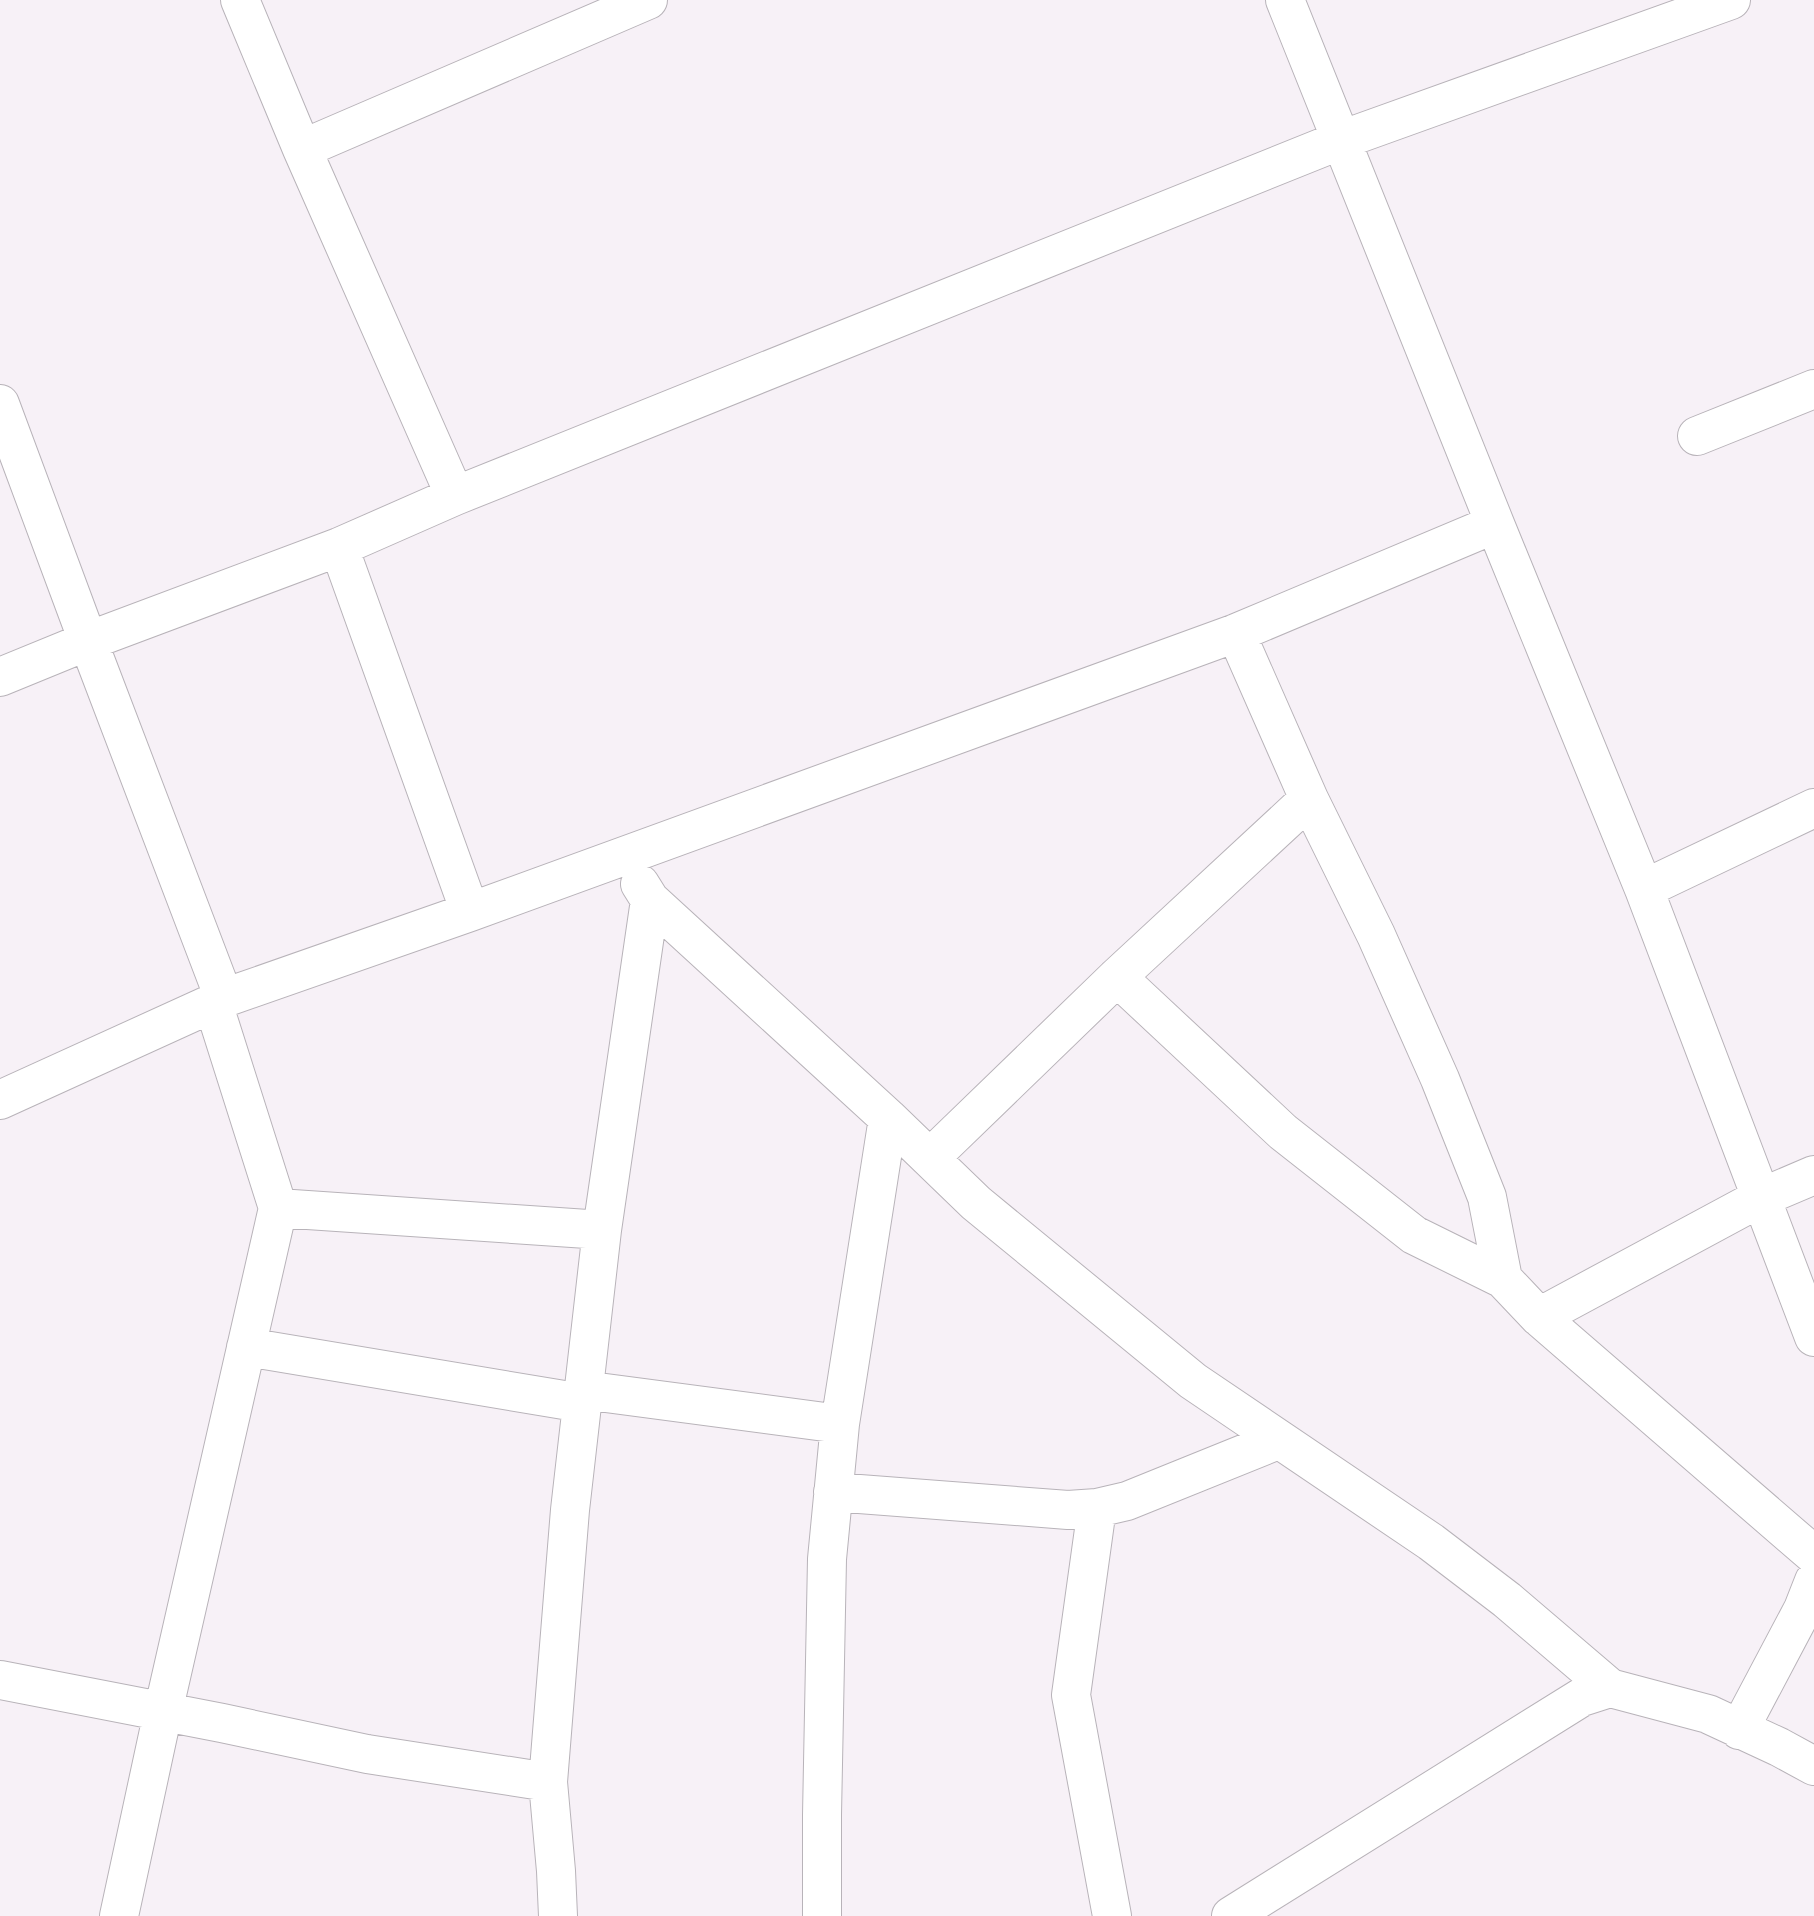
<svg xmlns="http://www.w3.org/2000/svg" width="1814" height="1916" viewBox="0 0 1814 1916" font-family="Signika,sans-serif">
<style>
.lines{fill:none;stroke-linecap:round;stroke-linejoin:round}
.street-casing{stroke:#b8b3b9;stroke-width:40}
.street{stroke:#fff;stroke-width:38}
</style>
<rect width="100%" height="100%" fill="#f7f1f7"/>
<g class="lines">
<g class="street-casing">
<path id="street" d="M240,0L302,149L455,496
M1285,0L1495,524L1644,889L1814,1337
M302,149L648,0
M0,404L88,641L224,998
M1697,436L1814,389
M339,547L470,912
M1236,633L1309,799L1376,935L1440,1079L1487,1197L1503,1279
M0,677L88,641L339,547L455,496L1341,140L1731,0
M1644,889L1814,808
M650,900L888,1118L976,1203L1193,1381L1431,1542L1507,1600L1610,1688L1708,1714L1779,1747L1814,1766
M1117,977L1283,1132L1414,1235L1503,1279L1539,1317L1814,1555
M0,1100L224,998L470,912L1236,633L1495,524
M930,1158L1117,977L1309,799
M278,1208L602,1230
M1539,1317L1760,1198L1814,1175
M246,1347L582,1403
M583,1390L840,1424
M833,1492L1068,1510L1097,1508L1127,1501L1278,1440
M1097,1508L1071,1695L1112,1916
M0,1680L222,1723L367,1754L548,1782
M1739,1730L1803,1609L1814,1581
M119,1916L163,1712L278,1208L213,1003
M558,1916L556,1871L548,1782L570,1510L602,1230L650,900L640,884
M822,1916V1815L827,1559L840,1424L888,1118
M1231,1916L1582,1697L1610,1688"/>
</g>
<use href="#street" class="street"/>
</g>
</svg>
